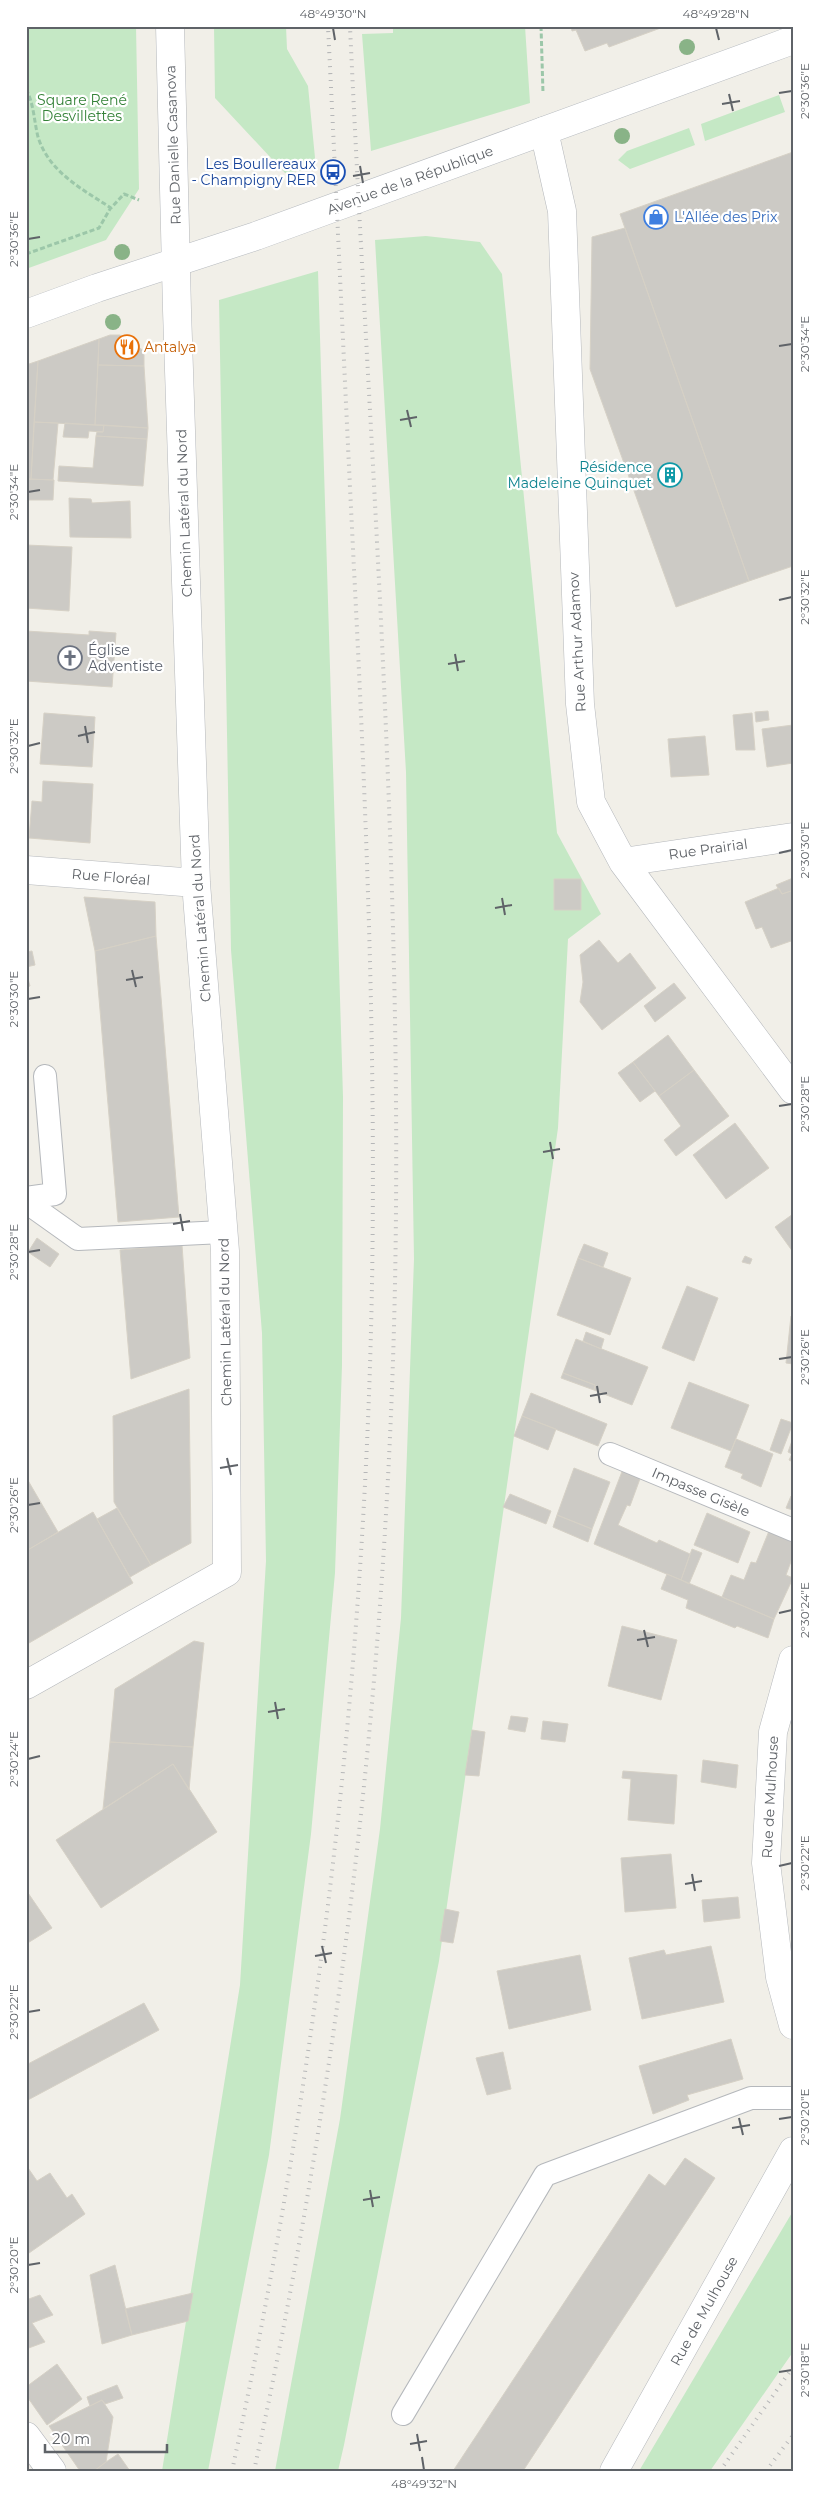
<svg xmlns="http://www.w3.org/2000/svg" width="819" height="2497" viewBox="0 0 819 2497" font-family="Montserrat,sans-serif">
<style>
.green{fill:#c5e8c5}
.building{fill:#cccac5;stroke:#d6d1c6}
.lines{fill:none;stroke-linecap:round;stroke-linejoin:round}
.service-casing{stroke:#b5b8bc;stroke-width:24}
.minor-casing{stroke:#b5b8bc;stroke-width:29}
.secondary-casing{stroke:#b6babf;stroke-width:29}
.path{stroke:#9cc7a9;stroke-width:3;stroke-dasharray:5 2.5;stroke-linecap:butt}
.service{stroke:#fff;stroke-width:22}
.minor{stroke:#fff;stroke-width:28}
.secondary{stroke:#fff;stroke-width:28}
.rail{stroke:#b6b7b8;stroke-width:4;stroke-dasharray:1 6;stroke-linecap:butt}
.tree{fill:#89b387}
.ticks{fill:none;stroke:#5f6368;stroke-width:2}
.labels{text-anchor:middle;stroke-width:4.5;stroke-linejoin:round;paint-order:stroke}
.park-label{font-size:14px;fill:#348238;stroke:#fff}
.street-label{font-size:14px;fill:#5f6368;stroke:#fff}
.transit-label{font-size:14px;fill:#164399;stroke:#fff;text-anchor:end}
.shop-label{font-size:14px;fill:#366cbe;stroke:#fff;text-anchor:start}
.food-label{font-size:14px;fill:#c56008;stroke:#fff;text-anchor:start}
.culture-label{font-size:14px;fill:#0d838f;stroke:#fff;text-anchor:end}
.worship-label{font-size:14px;fill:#5b616d;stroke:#fff;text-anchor:start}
.neatline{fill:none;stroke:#5f6368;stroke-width:2}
.ticks-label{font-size:12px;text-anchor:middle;fill:#5f6368}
</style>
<rect width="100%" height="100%" fill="#f1efe8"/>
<path class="green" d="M26,26H136L139,189L106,240L26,269Z
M214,26H286L287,49L308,86L316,168L285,173L215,98Z
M393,26H525L530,103L371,151L362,34L393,33Z
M779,95L785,112L705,141L701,124Z
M689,128L695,145L630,169L618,160L627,151Z
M426,236L480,242L502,274L557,833L601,914L568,939L558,1128L439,1961L344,2445L338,2471H275L340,2119L380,1829L401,1618L414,1259L406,772L375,240Z
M318,271L343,1097L342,1365L335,1573L311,1834L269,2155L208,2471H162L240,1985L266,1561L262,1333L231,950L219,300Z
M793,2211V2352L710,2471H639Z"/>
<path class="building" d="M571,26H666L609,47L607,43L585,51L576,30L572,31Z
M793,152V566L749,581L620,214Z
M625,228L749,581L676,607L590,369L592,237Z
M110,335H120L144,351V366L98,365L99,339Z
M99,339L95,425L34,422L38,361Z
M38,361L31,479H26V365Z
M98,365L144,366L148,428L95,425Z
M34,422L58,423L53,480L31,479Z
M65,423L95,425H104L103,432L89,431L88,438L63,437Z
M104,425L148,428L147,439L96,436L97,432H103Z
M96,436L147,439L143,486L58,481L59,466L93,468Z
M26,479L54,480L53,500H26Z
M69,498L91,499L92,503L130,501L131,538L70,537Z
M26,545L72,547L69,611L26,608Z
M26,631L89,635V631L116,633L112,687L26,681Z
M768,711L769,720L756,722L755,712Z
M44,713L95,717L92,767L40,764Z
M752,713L755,750H736L733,715Z
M793,725V763L767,767L762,729Z
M705,736L709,775L671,777L668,739Z
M43,781L93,784L90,843L29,838L32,801L42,802Z
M793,878V893L791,891L782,894L776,885Z
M554,879H581V910H554Z
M779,888L782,894L791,891L793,893V947L791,941L771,948L762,927L756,929L745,902Z
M84,897L155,902L156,936L95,951Z
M156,936L179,1217L118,1222L95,951Z
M599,940L618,963L630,953L656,988L602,1030L580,1002L583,982L580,955Z
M32,951L35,965L26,967V952Z
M26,972L30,986L26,987Z
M674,983L686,998L655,1022L644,1006Z
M668,1035L694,1070L659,1096L633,1062Z
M633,1062L655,1091L640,1102L618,1073Z
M694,1070L729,1116L676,1156L664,1140L681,1126L659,1096Z
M735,1123L769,1168L726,1199L693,1155Z
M793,1214V1252L775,1227Z
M37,1238L59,1254L50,1267L28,1252Z
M584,1244L608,1253L603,1267L578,1258Z
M182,1245L190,1358L131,1379L120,1250Z
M745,1256L752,1259L750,1264L742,1262Z
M578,1258L631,1278L610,1335L557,1315Z
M687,1286L718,1298L694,1361L662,1348Z
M791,1316H793V1364L786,1363Z
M586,1332L604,1339L601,1349L583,1341Z
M576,1339L648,1367L632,1405L594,1390L595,1385L563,1373Z
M563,1373L595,1385L594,1390L561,1378Z
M689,1382L749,1405L731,1451L671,1428Z
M189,1389L191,1543L151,1565L114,1502L113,1416Z
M531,1393L607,1424L598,1446L522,1416Z
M522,1416L556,1429L548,1450L514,1436Z
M781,1419L793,1423L781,1454L770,1450Z
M793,1438V1462L789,1460L792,1454L788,1452Z
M736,1439L773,1454L761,1487L741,1478L743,1474L725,1467Z
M574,1468L610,1482L592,1529L557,1515Z
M623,1469L641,1476L630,1506L627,1505L618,1525L657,1543L659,1540L690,1554L681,1580L594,1544Z
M26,1477L58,1532L26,1551Z
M510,1494L551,1511L546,1524L503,1507Z
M791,1496H793V1510L786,1508Z
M117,1508L151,1565L130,1577L97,1519Z
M93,1512L133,1583L29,1643L26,1638V1551Z
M707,1513L750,1532L738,1563L694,1545Z
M557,1515L592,1529L588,1542L553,1527Z
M769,1531L793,1541V1556L786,1575L793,1578L774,1619L722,1597L731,1575L744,1580L751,1562L756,1563Z
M692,1549L702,1553L689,1584L681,1580Z
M667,1574L774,1619L768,1638L737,1626L735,1628L686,1608L688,1600L661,1589Z
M622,1626L677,1640L661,1700L608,1686Z
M194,1641L204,1643L193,1747L110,1742L115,1689Z
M511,1716L528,1718L525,1732L508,1729Z
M543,1721L568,1724L565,1742L541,1739Z
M472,1730L485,1732L479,1776L465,1775Z
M110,1742L193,1747L189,1790L173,1764L103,1809Z
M703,1760L738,1765L736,1788L701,1782Z
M173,1764L217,1832L101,1908L56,1840Z
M623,1771L677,1775L674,1824L628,1820L631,1779L622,1778Z
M671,1854L676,1908L625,1912L621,1858Z
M26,1890L52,1928L26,1944Z
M738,1897L740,1918L704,1922L702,1900Z
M445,1909L459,1912L453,1943L440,1941Z
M711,1946L724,2002L642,2019L629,1958L664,1950L666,1955Z
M580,1955L591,2010L509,2029L497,1971Z
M144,2003L159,2030L26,2101V2065Z
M731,2039L743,2079L687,2095L689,2100L653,2114L639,2066Z
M503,2052L511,2089L487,2095L476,2058Z
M685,2158L715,2178L523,2471H453L649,2174L665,2186Z
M26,2165L37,2181L50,2173L67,2198L72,2194L85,2214L29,2253L26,2248Z
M115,2265L132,2335L102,2344L90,2275Z
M193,2293L188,2321L132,2335L125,2309Z
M40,2295L53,2315L32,2323L45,2342L26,2349V2300Z
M57,2364L82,2399L47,2425L26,2395V2387Z
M117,2385L123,2398L105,2404L102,2400L90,2406L87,2397Z
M102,2400L113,2417L106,2462L94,2471H80L49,2426Z
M118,2454L130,2471H94L106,2462Z"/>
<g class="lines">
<g class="service-casing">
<path id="service" d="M26,1198L55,1194L45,1076
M26,1202L78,1239L223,1232
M610,1454L793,1530
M403,2414L545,2175L751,2098H793"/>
</g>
<g class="minor-casing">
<path id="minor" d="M544,131L562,211L580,704L591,802L623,862L793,1090
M623,862L793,837
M26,870L196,883
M793,1660L773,1732L766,1863L780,1977L793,2025
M26,1685L227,1572L225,1251L196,883L177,310L170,26
M26,2436L52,2471
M614,2471L793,2151"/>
</g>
<g class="secondary-casing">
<path id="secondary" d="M26,314L97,288L256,236L793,40"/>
</g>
<path class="path" d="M541,26L543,93
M26,89C34,104 34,121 38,137C49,172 82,189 111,208L124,194L139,200
M26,254L99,228L110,209"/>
<use href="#service" class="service"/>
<use href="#minor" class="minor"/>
<use href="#secondary" class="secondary"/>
<path class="rail" d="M232,2471C316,2080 365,1684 372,1284C376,1045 366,807 354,569C345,388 337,207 328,26
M254,2471C339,2080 387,1684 395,1284C403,865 369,445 350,26
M720,2471L793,2367
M766,2471L793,2435"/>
</g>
<g class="tree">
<circle cx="687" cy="47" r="8"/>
<circle cx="622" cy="136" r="8"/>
<circle cx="122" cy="252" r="8"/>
<circle cx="113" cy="322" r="8"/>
</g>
<path class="ticks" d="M333,28L335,40M716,28L719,40M779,93L792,91M729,94L733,111M722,104L740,101M360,166L363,183M353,176L370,173M28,239L40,237M779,346L792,344M407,410L411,427M400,420L417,417M28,492L40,490M779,600L792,597M455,654L458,671M448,664L465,661M85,726L88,743M78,736L95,732M28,746L40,743M779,853L792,850M502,898L505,915M495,908L512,905M132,970L136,987M126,980L143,977M28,999L40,997M779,1106L792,1104M550,1142L553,1159M543,1152L560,1149M180,1214L183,1231M173,1224L190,1221M28,1252L40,1250M779,1359L792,1357M597,1386L600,1403M590,1396L607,1393M227,1458L231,1475M220,1468L238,1465M28,1505L40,1503M779,1613L792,1610M644,1630L648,1647M637,1640L655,1637M275,1702L278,1719M268,1712L285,1709M28,1759L40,1756M779,1866L792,1863M692,1874L695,1891M685,1884L702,1881M322,1946L326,1963M315,1956L332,1953M28,2012L40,2010M739,2118L743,2135M779,2119L792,2117M732,2128L750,2125M370,2190L373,2207M363,2200L380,2197M28,2265L40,2263M779,2372L792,2370M417,2434L420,2451M410,2444L427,2441M422,2457L424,2470"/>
<defs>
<g id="bus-ring" transform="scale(1.25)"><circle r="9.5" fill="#fff" stroke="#1a4fb4" stroke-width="1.5"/><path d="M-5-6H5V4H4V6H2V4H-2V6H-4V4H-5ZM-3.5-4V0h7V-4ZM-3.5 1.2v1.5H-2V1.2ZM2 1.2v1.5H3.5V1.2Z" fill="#1a4fb4"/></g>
<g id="shop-ring" transform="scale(1.25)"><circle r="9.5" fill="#fff" stroke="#3f7fe0" stroke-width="1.5"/><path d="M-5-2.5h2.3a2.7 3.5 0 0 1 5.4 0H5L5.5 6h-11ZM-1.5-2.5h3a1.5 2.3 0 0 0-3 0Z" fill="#3f7fe0"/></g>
<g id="restaurant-ring" transform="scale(1.25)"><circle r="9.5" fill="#fff" stroke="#e8710a" stroke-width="1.5"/><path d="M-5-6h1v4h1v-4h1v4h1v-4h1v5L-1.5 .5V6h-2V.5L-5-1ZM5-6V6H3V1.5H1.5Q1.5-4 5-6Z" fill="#e8710a"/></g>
<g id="building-ring" transform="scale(1.25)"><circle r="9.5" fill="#fff" stroke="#0f9aa8" stroke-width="1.5"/><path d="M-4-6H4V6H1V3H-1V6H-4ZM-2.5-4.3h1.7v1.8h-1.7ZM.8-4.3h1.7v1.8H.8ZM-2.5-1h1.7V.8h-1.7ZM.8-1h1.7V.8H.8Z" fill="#0f9aa8"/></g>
<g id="church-ring" transform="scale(1.25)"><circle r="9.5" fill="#fff" stroke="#6b7280" stroke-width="1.5"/><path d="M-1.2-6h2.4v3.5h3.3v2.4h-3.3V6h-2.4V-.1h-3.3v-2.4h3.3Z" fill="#6b7280"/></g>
</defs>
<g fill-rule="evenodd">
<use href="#bus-ring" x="333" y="172"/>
<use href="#shop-ring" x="656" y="217"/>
<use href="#restaurant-ring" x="127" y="347"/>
<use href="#building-ring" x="670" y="475"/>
<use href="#church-ring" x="70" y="658"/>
</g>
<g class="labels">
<g class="park-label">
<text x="82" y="105">Square René<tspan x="82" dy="16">Desvillettes</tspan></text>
</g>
<g class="street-label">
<text transform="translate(173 145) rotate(-92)" y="5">Rue Danielle Casanova</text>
<text transform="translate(410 180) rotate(-20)" y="5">Avenue de la République</text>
<text transform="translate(184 513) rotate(-92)" y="5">Chemin Latéral du Nord</text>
<text transform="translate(577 642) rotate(-93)" y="5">Rue Arthur Adamov</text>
<text transform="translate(708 849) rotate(-8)" y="5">Rue Prairial</text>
<text transform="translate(111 877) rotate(5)" y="5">Rue Floréal</text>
<text transform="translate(200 918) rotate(-94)" y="5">Chemin Latéral du Nord</text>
<text transform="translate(225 1322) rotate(-91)" y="5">Chemin Latéral du Nord</text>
<text transform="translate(701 1492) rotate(23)" y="5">Impasse Gisèle</text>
<text transform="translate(770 1797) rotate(-87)" y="5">Rue de Mulhouse</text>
<text transform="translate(704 2311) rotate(-61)" y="5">Rue de Mulhouse</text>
</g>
<g class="transit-label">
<text x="316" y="169">Les Boullereaux<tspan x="316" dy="16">- Champigny RER</tspan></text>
</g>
<g class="shop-label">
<text x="674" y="222">L'Allée des Prix</text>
</g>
<g class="food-label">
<text x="144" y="352">Antalya</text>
</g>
<g class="culture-label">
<text x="652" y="472">Résidence<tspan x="652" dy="16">Madeleine Quinquet</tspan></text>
</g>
<g class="worship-label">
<text x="88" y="655">Église<tspan x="88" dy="16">Adventiste</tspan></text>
</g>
</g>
<rect width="819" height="2497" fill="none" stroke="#ffffff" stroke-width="55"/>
<path d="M45 2444v8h122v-8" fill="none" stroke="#5f6368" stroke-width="2.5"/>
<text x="52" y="2444" font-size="15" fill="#5f6368" stroke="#ffffff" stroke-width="4" paint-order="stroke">20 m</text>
<rect x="28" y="28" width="764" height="2442" class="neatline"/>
<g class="ticks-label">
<text x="333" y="18">48°49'30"N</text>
<text x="716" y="18">48°49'28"N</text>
<text transform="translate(805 91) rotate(-90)" y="4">2°30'36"E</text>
<text transform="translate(14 239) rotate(-90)" y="4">2°30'36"E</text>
<text transform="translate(805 344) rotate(-90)" y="4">2°30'34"E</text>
<text transform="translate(14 492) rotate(-90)" y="4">2°30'34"E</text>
<text transform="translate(805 597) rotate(-90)" y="4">2°30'32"E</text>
<text transform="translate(14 746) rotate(-90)" y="4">2°30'32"E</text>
<text transform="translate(805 850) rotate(-90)" y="4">2°30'30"E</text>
<text transform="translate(14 999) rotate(-90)" y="4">2°30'30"E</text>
<text transform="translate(805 1104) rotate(-90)" y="4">2°30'28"E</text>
<text transform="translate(14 1252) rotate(-90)" y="4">2°30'28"E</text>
<text transform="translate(805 1357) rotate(-90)" y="4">2°30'26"E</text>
<text transform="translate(14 1505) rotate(-90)" y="4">2°30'26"E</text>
<text transform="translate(805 1610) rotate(-90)" y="4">2°30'24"E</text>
<text transform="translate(14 1759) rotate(-90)" y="4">2°30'24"E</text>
<text transform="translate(805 1863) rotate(-90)" y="4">2°30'22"E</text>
<text transform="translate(14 2012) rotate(-90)" y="4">2°30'22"E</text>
<text transform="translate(805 2117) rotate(-90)" y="4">2°30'20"E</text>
<text transform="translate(14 2265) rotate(-90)" y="4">2°30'20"E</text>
<text transform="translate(805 2370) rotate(-90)" y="4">2°30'18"E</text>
<text x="424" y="2488">48°49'32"N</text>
</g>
</svg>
